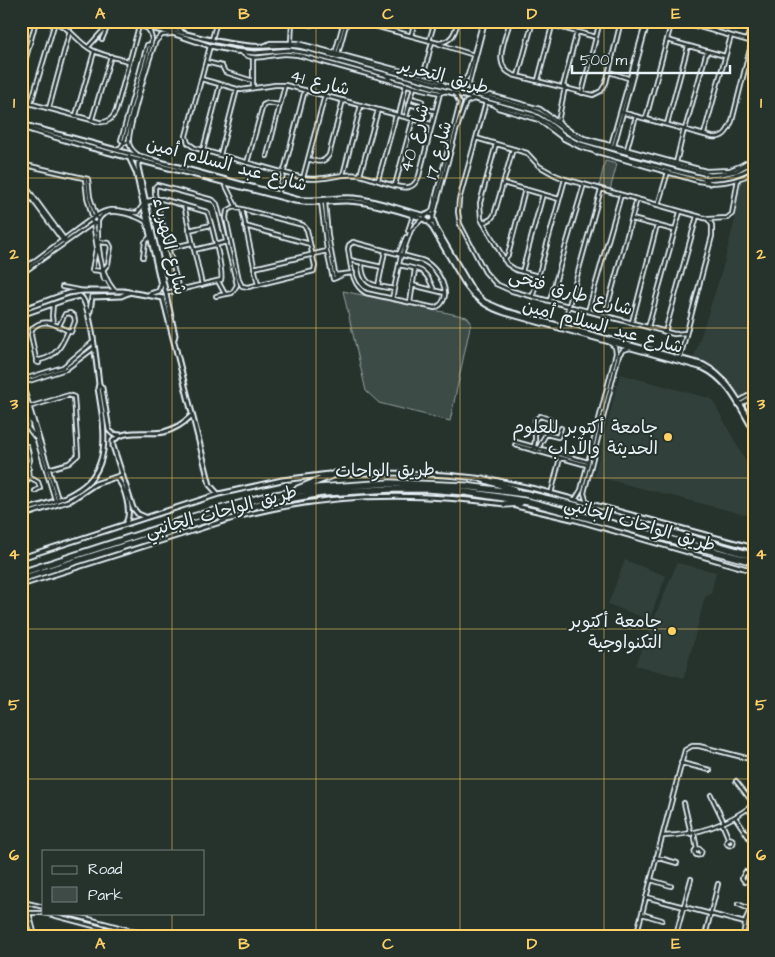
<svg xmlns="http://www.w3.org/2000/svg" width="775" height="957" viewBox="0 0 775 957" font-family="'Architects Daughter','Playpen Sans Arabic',sans-serif">
<style>
.built{fill:#333f3a}
.green{fill:#3e4b47;stroke:#939ea0}
.lines{fill:none;stroke-linecap:round;stroke-linejoin:round}
.minor-casing{stroke:#e8f1f8;stroke-width:6}
.tertiary-casing{stroke:#e8f1f8;stroke-width:7}
.trunk-casing{stroke:#e8f1f8;stroke-width:9}
.minor{stroke:#26332d;stroke-width:2.5}
.tertiary{stroke:#26332d;stroke-width:3}
.trunk{stroke:#26332d;stroke-width:5.5}
.grid{fill:none;stroke:#ffd166;stroke-width:1;stroke-opacity:0.55}
.poi-dot{fill:#ffd166;stroke:#26332d;stroke-width:2}
.labels{text-anchor:middle;stroke-width:4;stroke-linejoin:round;paint-order:stroke}
.street-label{font-size:18px;fill:#e8f1f8;stroke:#26332d}
.poi-label{font-size:18px;fill:#e8f1f8;stroke:#26332d;text-anchor:end}
.neatline{fill:none;stroke:#ffd166;stroke-width:2}
.grid-label{font-size:16px;text-anchor:middle;font-weight:bold;fill:#ffd166}
</style>
<rect width="100%" height="100%" fill="#26332d"/>
<filter id="ink" filterUnits="userSpaceOnUse"><feTurbulence type="fractalNoise" baseFrequency=".02" numOctaves="2"/><feDisplacementMap in="SourceGraphic" scale="10" xChannelSelector="R" yChannelSelector="G"/><feConvolveMatrix kernelMatrix="1 2 1 2 8 2 1 2 1" color-interpolation-filters="sRGB"/></filter>
<g filter="url(#ink)">
<path class="built" d="M754,164V394L739,404L729,388L705,367L692,363L721,274L735,220L740,171Z
M620,374L712,399L754,477V517L594,476Z
M625,560L666,576L649,620L608,604Z
M677,563L716,572L711,594L705,597L684,678L635,665Z"/>
<path class="green" d="M605,161L617,164L610,190L599,187Z
M343,291L467,317L471,322L450,421L379,403L366,391Z"/>
<g class="lines">
<g class="minor-casing">
<path id="minor" d="M50,21C72,27 75,41 92,50C103,56 117,58 129,61
M177,21L178,27L182,32
M294,21L311,25L319,21
M356,21L438,43C452,42 455,33 458,21
M510,21C506,38 491,66 513,75L593,95L601,91L606,83L621,21
M537,21L596,37
M678,21L753,42
M163,27L172,21
M389,30L391,21
M713,31L715,21
M411,36L415,21
M102,39L110,21
M212,39L217,21
M667,40L725,56
M747,40L752,21
M429,41L435,21
M291,42L292,21
M439,44L474,55
M210,46L186,136L188,143L195,148L303,178C322,182 340,172 359,175C371,177 398,190 409,187C414,186 417,181 419,176L440,93
M264,46L270,43H297L439,81L444,85
M88,47L109,24
M241,52C252,63 272,54 285,54C291,54 297,55 302,56L414,87L440,93L446,91
M335,53L344,21
M338,54L347,21
M253,57V88
M206,62L222,66L225,72L253,81
M609,72L631,79
M21,76L36,21
M518,76L533,21
M423,77L432,42
M201,79L241,90L275,85H285L431,124
M538,80L552,26
M563,86L577,32
M453,87L462,84L468,75L483,21
M473,93L470,89L469,83L485,21
M582,93L600,21
M485,97L490,95L540,109L570,131L584,138L706,171L730,170L740,166L754,158
M411,98L422,101V108
M21,101L99,122C108,123 112,119 116,111L139,26
M486,102L459,200L458,212L460,224L485,272L496,284L512,291L674,334L686,333
M31,103L55,22
M409,104L434,111
M495,105L498,108L539,120L564,139L580,147L698,181C718,185 736,182 754,172
M49,108L70,30
M621,112L712,137C724,139 728,131 732,121L751,45L754,41
M76,115L94,52
M399,115L406,84
M406,117L414,87
M646,118L672,21
M92,119L111,56
M558,122L565,87
M667,124L688,46
M685,129L707,51
M704,134L731,36
M476,138L527,153L539,166L555,175L565,179L708,219L712,225V236L680,358
M129,141L126,143L121,140L147,45L151,44
M496,144L480,203L481,219L507,264L516,270L538,276
M611,145L646,21
M614,146L648,21
M117,149L121,147L124,142L152,39L150,32L147,28
M627,149L636,116
M203,150L220,85
M138,155C134,152 130,148 129,143C127,132 150,55 156,41L162,35L171,34
M220,155L237,89
M267,156L285,85
M308,159C317,162 323,164 329,155L343,100
M247,163L263,105L267,103L280,105
M676,163L684,129
M21,164L88,179L90,197L96,216
M343,175L361,105
M360,175L378,110
M303,178L325,95
M85,179L87,197L92,216
M21,180L65,240
M378,180L396,115
M224,182L237,208
M503,183L559,199
M21,184L63,241
M395,185L413,119
M278,194L305,90
M145,201L162,199L207,212C211,221 224,273 221,280L166,293
M321,202L327,251L333,279L342,275
M325,202L328,236L336,278
M144,203L157,201
M184,205L202,285
M658,205L668,172
M234,207L303,225L307,230L315,266L314,271L248,287L242,286L239,280L226,218L227,211Z
M242,209L258,285
M428,214L432,211L460,103L455,94
M96,216C111,205 120,212 137,213L143,205
M433,217L456,131L466,102L474,99
M99,219L95,216L91,220L93,223H97C99,219 100,216 104,214C114,208 138,216 146,222
M632,219L674,230
M708,219L727,218L732,214L738,179
M98,222C97,244 100,274 114,290
M93,223L97,248L104,279H106
M483,223L491,219L494,215L513,149
M245,226L310,244
M189,230L211,225
M408,231L413,216
M99,242L109,243L111,247L108,264L103,270
M353,242L421,260C438,265 457,299 435,308L366,293C351,285 351,265 348,249L349,245Z
M169,248L192,243
M96,249L92,270L101,271
M194,250L227,242
M399,254L406,237
M402,255L411,230L422,219
M143,257L145,242L150,237
M350,260L382,267
M504,260L508,255L525,189
M362,263C362,287 374,285 394,289
M399,265C421,270 425,268 434,290
M254,268L327,251
M21,271L91,219
M522,272L543,194
M21,274L93,223
M335,275L353,273
M218,281L225,294
M412,285L445,293
M378,286L385,251
M62,287L83,291
M179,290L155,194V187L157,185L213,200L217,204L237,285L232,293L216,296
M533,295L565,179
M392,299L401,255
M550,300L584,184
M410,303L415,269
M53,304L52,316L53,324
M588,311L621,195
M605,315L637,199
M632,322L657,225
M563,327L601,189
M648,327L680,212
M665,332L697,216
M36,359L31,335L32,329C44,315 58,327 71,332L75,321L74,316L70,313L65,314L59,326
M36,359L39,360V363L36,362Z
M40,360C56,357 62,345 68,331
M21,363L23,372L22,376
M22,376V390L55,500
M21,380L63,367L93,342
M23,383L66,369L94,348
M23,386L58,499
M738,402L754,392
M740,405L754,396
M29,407L69,395L74,397L78,455L69,463L48,469
M29,416L28,428L35,437
M21,431L28,427
M546,434L558,437L561,428
M516,442L588,462
M515,445L587,465
M27,446L30,460L28,466
M533,450L535,441V420L540,416L549,419L552,424L542,441L537,451
M21,458C31,468 31,479 21,490
M21,472L29,468
M29,477L38,482L40,488L35,491
M551,494L560,458
M21,496L24,494L23,488
M575,500L581,490L616,353L615,347L610,343
M587,503L584,493L619,355L623,350L630,348
M681,763L710,770
M736,781L754,804
M711,795L724,822
M684,803L691,834
M751,807L754,811
M748,809L754,817
M735,817L754,845
M722,823L729,840
M694,833L697,850
M663,836C696,835 727,825 754,804
M726.5 842a3.5 3.5 0 1 1 7 0a3.5 3.5 0 1 1-7 0Z
M694.5 852a3.5 3.5 0 1 1 7 0a3.5 3.5 0 1 1-7 0Z
M656,857L677,863
M745,872L750,875L745,882L742,878Z
M749,876L754,880
M747,879L754,884
M651,880L671,886
M646,897L745,923
M738,904L754,911
M21,906L27,903L44,907
M21,913H44
M29,913L35,936
M45,913L132,936
M66,913L152,936
M21,914L29,936
M642,914L662,920
M676,935L691,879
M732,935L738,936
M75,936L80,933L90,936
M636,936L685,750L692,746H699L754,760
M705,936L718,884
M743,936L746,919L754,901"/>
</g>
<g class="tertiary-casing">
<path id="tertiary" d="M118,21L172,33L210,46L235,51L255,53L289,50L307,53L534,115L548,123L564,136L577,143L630,159L703,178C721,180 738,176 754,166
M141,21C176,31 213,43 250,46C267,48 286,42 303,47L533,110C551,117 563,133 582,140L710,175L721,174L736,171L754,161
M386,75L391,80
M21,124L296,199C316,203 335,196 354,198C377,200 400,210 423,215H427
M21,127L88,147L295,201C313,204 329,201 346,201C365,201 408,212 425,220
M591,147L596,152
M129,157L136,172L161,285L159,291L150,294
M141,160L138,163V167L175,335L174,339
M703,178L710,183
M425 218a4 4 0 1 1 8 0a4 4 0 1 1-8 0Z
M433,219L436,228L473,291L485,302L506,311L704,365C729,378 739,403 754,426
M429,222L467,287C477,301 489,308 505,313L703,368C729,380 740,408 754,431
M21,310L68,293L83,291H123L163,298L210,485L218,494
M90,311L92,297L121,296L128,293
M21,315L70,298L80,296C91,303 97,368 99,384L98,388C104,426 115,471 73,493C58,502 38,506 21,511
M99,384L102,388L109,430L113,434L120,435
M335,474C385,472 433,472 483,479
M116,478C125,485 133,514 125,524
M494,480L535,489L754,548
M516,506L576,520L754,571
M21,516L71,500L95,484L122,475
M145,517L138,514L133,508L113,446V441C125,428 149,435 164,432C175,429 184,423 191,416
M21,558L219,494L282,480L329,474
M21,585L230,519C323,493 410,491 505,504"/>
</g>
<g class="trunk-casing">
<path id="trunk" d="M483,479L513,489
M298,489L335,474
M505,504L520,503
M21,573L193,517L263,497L318,488L390,483L465,486L526,494L573,505L754,556
M21,579L218,516L265,503L321,493L390,489H429L466,492L530,502L754,562"/>
</g>
<use href="#minor" class="minor"/>
<use href="#tertiary" class="tertiary"/>
<use href="#trunk" class="trunk"/>
</g>
</g>
<path class="grid" d="M172,21V851M316,21V936M460,21V936M604,21V936M21,178H754M21,328H754M21,478H754M21,629H754M21,779H754M172,913V936"/>
<g class="poi-dot">
<circle cx="668" cy="437" r="5"/>
<circle cx="672" cy="631" r="5"/>
</g>
<g class="labels">
<g class="street-label">
<text transform="translate(444 76) rotate(15)" y="6">طريق التحرير</text>
<text transform="translate(320 82) rotate(14)" y="6">شارع 41</text>
<text transform="translate(414 138) rotate(-75)" y="6">شارع 40</text>
<text transform="translate(438 150) rotate(-75)" y="6">شارع 17</text>
<text transform="translate(227 164) rotate(15)" y="6">شارع عبد السلام أمين</text>
<text transform="translate(170 246) rotate(77)" y="6">شارع الكهرباء</text>
<text transform="translate(571 292) rotate(16)" y="6">شارع طارق فتحى</text>
<text transform="translate(603 326) rotate(15)" y="6">شارع عبد السلام أمين</text>
<text transform="translate(385 470) rotate(-1)" y="6">طريق الواحات</text>
<text transform="translate(221 511) rotate(-15)" y="6">طريق الواحات الجانبي</text>
<text transform="translate(640 524) rotate(16)" y="6">طريق الواحات الجانبي</text>
</g>
<g class="poi-label">
<text x="658" y="433">جامعة أكتوبر للعلوم<tspan x="658" dy="21">الحديثة والآداب</tspan></text>
<text x="662" y="627">جامعة أكتوبر<tspan x="662" dy="21">التكنواوجية</tspan></text>
</g>
</g>
<rect width="775" height="957" fill="none" stroke="#26332d" stroke-width="55"/>
<rect x="42" y="850" width="162" height="65" fill="#26332d" stroke="#747f7e"/>
<rect x="52" y="866" width="25" height="8" fill="#26332d" stroke="#747f7e"/>
<text x="88" y="874" font-size="15" fill="#e8f1f8">Road</text>
<rect x="52" y="887" width="25" height="15" fill="#3e4b47" stroke="#747f7e"/>
<text x="88" y="900" font-size="15" fill="#e8f1f8">Park</text>
<path d="M572 65v8h158v-8" fill="none" stroke="#e8f1f8" stroke-width="2.5"/>
<text x="580" y="65" font-size="15" fill="#e8f1f8" stroke="#26332d" stroke-width="4" paint-order="stroke">500 m</text>
<rect x="28" y="28" width="720" height="902" class="neatline"/>
<g class="grid-label">
<text x="100" y="19">A</text>
<text x="244" y="19">B</text>
<text x="388" y="19">C</text>
<text x="532" y="19">D</text>
<text x="676" y="19">E</text>
<text x="14" y="108">1</text>
<text x="761" y="108">1</text>
<text x="14" y="259">2</text>
<text x="761" y="259">2</text>
<text x="14" y="409">3</text>
<text x="761" y="409">3</text>
<text x="14" y="559">4</text>
<text x="761" y="559">4</text>
<text x="14" y="710">5</text>
<text x="761" y="710">5</text>
<text x="14" y="860">6</text>
<text x="761" y="860">6</text>
<text x="100" y="949">A</text>
<text x="244" y="949">B</text>
<text x="388" y="949">C</text>
<text x="532" y="949">D</text>
<text x="676" y="949">E</text>
</g>
</svg>
